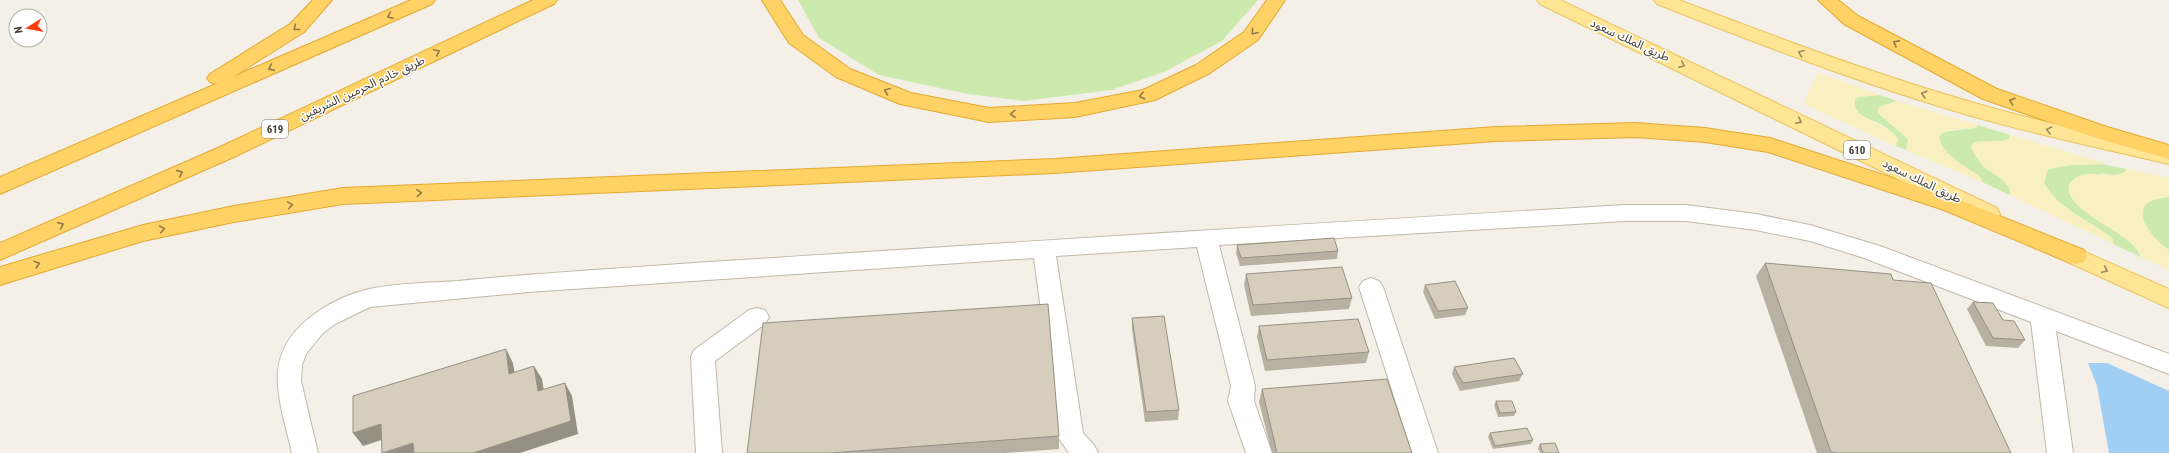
<svg xmlns="http://www.w3.org/2000/svg" width="2169" height="453" viewBox="0 0 2169 453" font-family="'Roboto Condensed','Noto Sans Arabic',sans-serif">
<style>
.green{fill:#cceaae}
.sand{fill:#f9f0c1}
.water{fill:#a1cef3}
.lines{fill:none;stroke-linecap:round;stroke-linejoin:round}
.minor-casing{stroke:#c0b9a9;stroke-width:2}
.major-casing{stroke:#e8c461;stroke-width:2}
.highway-casing{stroke:#e3a932;stroke-width:2}
.minor{fill:#fff;fill-rule:evenodd}
.major{fill:#ffe594;fill-rule:evenodd}
.highway{fill:#ffd266;fill-rule:evenodd}
.wall{fill:#b8b0a2}
.shaded-wall{fill:#969084}
.building{fill:#d6cdbc;stroke:#969084}
.oneway{stroke:#917b49}
.oneway2{stroke:#9a8b60}
.labels{text-anchor:middle;stroke-width:3;stroke-linejoin:round;paint-order:stroke}
.shield{fill:#fff;stroke:#7e7a72;stroke-width:1}
.shield-label{font-size:11px;font-weight:bold;fill:#474135}
.street-label{font-size:12px;fill:#474135;stroke:#fff}
</style>
<rect width="100%" height="100%" fill="#f4f0e7"/>
<path class="green" d="M798,0H1258L1222,41L1164,72L1111,90L1024,101L968,94L879,75L819,38Z
M1880,95L1897,101L1881,106L1878,113L1908,139L1906,150L1896,146L1898,139C1894,135 1889,129 1884,126C1873,119 1851,117 1855,99L1859,97Z
M1978,125L2010,135L2009,139L2003,141H1993L2003,180L2010,189V195L1982,182L1981,178C1967,166 1941,156 1939,136L1943,132L1976,128Z
M2101,164L2127,169C2121,178 2111,175 2101,173L2088,214C2106,226 2132,237 2141,257L2113,244V239C2089,220 2059,210 2044,183L2048,169L2072,165Z
M2169,197V250C2146,234 2123,200 2169,197Z"/>
<path class="sand" d="M1818,73L1880,95L1859,97L1855,99L1854,105C1861,124 1887,121 1898,139L1896,146L1803,104Z
M1897,101L1978,125L1976,128C1964,129 1948,128 1939,136C1941,156 1967,166 1981,178L1982,182L1906,150L1908,139L1878,113V108Z
M2010,135L2108,164L2072,165L2048,169L2044,183C2059,210 2089,220 2113,239V244L2010,195C2011,179 1993,176 1983,166C1978,160 1974,154 1971,147L1973,143C1985,139 1998,144 2009,139Z
M2127,169L2169,178V197C2123,200 2146,234 2169,250V270L2141,257C2137,247 2129,241 2120,235C2109,226 2049,198 2075,178C2091,167 2117,183 2127,169Z"/>
<path class="water" d="M2088,363H2107L2169,391V453H2109L2097,386Z"/>
<g class="lines">
<g class="minor-casing">
<path id="minor" d="M1625,205H1686L1756,214L1810,225L1880,246L2169,354V374L2056,331L2073,453H2047L2031,322L1864,258L1810,241L1756,230L1686,221H1625L1219,245L1255,386L1254,401L1272,453H1246L1228,401L1231,386L1197,247L1056,256L1083,433L1094,445L1098,453H1069L1058,437L1034,258L528,292L370,307L335,324L322,334L306,354L302,365L301,381L318,453H292C279,397 259,353 316,313C331,302 351,293 369,289C398,283 429,283 458,281C537,273 615,269 694,263C1005,243 1314,223 1625,205Z
M1371,278L1379,281L1383,287L1438,453H1412L1359,287L1363,281Z
M757,308L765,310L769,317L765,324L715,361L722,453H696L691,357L694,350L749,310Z"/>
</g>
<g class="major-casing">
<path id="major" d="M1537,0H1560L1997,208L2000,214L1997,220L1989,222L1981,220L1540,4Z
M1654,0H1679C1781,39 1884,78 1989,107C2048,124 2109,136 2169,150V164C2104,149 2039,135 1975,117C1867,86 1761,45 1657,4Z
M2058,240L2169,289V308L2050,254L2047,248L2050,242Z"/>
</g>
<g class="highway-casing">
<path id="highway" d="M313,0H332L304,32L233,77L411,0H435L432,4L0,194V177L216,84L210,82L207,78L210,74L290,24Z
M533,0H557L554,4L234,157L0,260V243L220,147Z
M762,0H780L803,35L850,69L911,93L989,108L1075,103L1143,90L1196,65L1244,32L1267,0H1285L1258,40L1210,73L1155,100L1075,117L989,122L900,104L836,77L789,43Z
M1818,0H1838L1858,16L1997,89L2107,127L2169,145V159L2093,137L1983,99L1844,24Z
M1635,123L1705,128L1770,138L1960,200L2084,250L2087,256L2084,262L2076,264L2068,262L1944,210L1768,152L1705,142L1635,137L1496,141L1055,173L343,204L234,222L143,241L0,285V267L143,225L234,206L343,188L1055,159L1496,127Z"/>
</g>
<use href="#minor" class="minor"/>
<use href="#major" class="major"/>
<use href="#highway" class="highway"/>
</g>
<path class="wall" d="M1237,245L1338,251L1337,259L1240,266L1236,253Z
M1765,263L1893,280L2011,453H1817L1756,276Z
M1246,274L1352,298L1349,309L1251,316L1244,285Z
M1425,285L1468,308L1465,315L1435,319L1423,292Z
M1973,302L2003,320L2025,340L2018,348L1986,346L1967,309Z
M1132,318L1179,410L1178,420L1145,422L1132,329Z
M1259,326L1369,352L1366,363L1265,371L1257,337Z
M1454,367L1523,374L1519,381L1460,391L1452,374Z
M1262,389L1412,453H1272L1259,402Z
M1496,401L1516,412L1514,416L1498,417L1494,405Z
M1490,433L1533,440L1531,444L1493,449L1488,437Z
M1059,436V449L1006,453H747Z
M1540,444L1559,453H1540L1538,448Z"/>
<path class="shaded-wall" d="M506,349L513,363L517,387L509,374Z
M534,366L542,379L546,404L538,391Z
M565,383L572,396L578,434L520,453H473Z
M381,424L391,437L363,446L353,433Z
M413,443L421,453H383Z"/>
<path class="building" d="M1334,238L1338,251L1241,258L1237,245Z
M1765,263L1891,274L1893,280L1931,283L2011,453H1837L1831,452Z
M1342,267L1352,298L1253,305L1246,274Z
M1455,281L1468,308L1438,311L1425,285Z
M1973,302L1993,303L2003,320L2014,321L2025,340L1993,338Z
M1048,304L1059,436L830,453H747L763,323Z
M1164,316L1179,410L1146,412L1132,318Z
M1358,319L1369,352L1267,360L1259,326Z
M506,349L509,374L534,366L538,391L565,383L571,421L473,453H414L413,443L382,453L381,424L353,433V396Z
M1514,358L1523,374L1463,383L1454,367Z
M1387,379L1412,453H1277L1262,389Z
M1496,401H1512L1516,412L1500,413Z
M1527,428L1533,440L1495,446L1490,433Z
M1555,443L1559,453H1543L1540,444Z"/>
<defs><path id="oneway-chevron" d="M-2-3.5L2.5 0L-2 3.5" fill="none" stroke-width="1.6" stroke-linecap="round" stroke-linejoin="round"/></defs>
<g class="oneway">
<use href="#oneway-chevron" transform="translate(390 16) rotate(156)"/>
<use href="#oneway-chevron" transform="translate(296 28) rotate(141)"/>
<use href="#oneway-chevron" transform="translate(1254 32) rotate(128)"/>
<use href="#oneway-chevron" transform="translate(1896 43) rotate(-152)"/>
<use href="#oneway-chevron" transform="translate(437 52) rotate(-25)"/>
<use href="#oneway-chevron" transform="translate(271 68) rotate(156)"/>
<use href="#oneway-chevron" transform="translate(887 91) rotate(-158)"/>
<use href="#oneway-chevron" transform="translate(1142 96) rotate(167)"/>
<use href="#oneway-chevron" transform="translate(2012 101) rotate(-161)"/>
<use href="#oneway-chevron" transform="translate(1013 114) rotate(177)"/>
<use href="#oneway-chevron" transform="translate(180 173) rotate(-24)"/>
<use href="#oneway-chevron" transform="translate(419 193) rotate(-2)"/>
<use href="#oneway-chevron" transform="translate(290 205) rotate(-9)"/>
<use href="#oneway-chevron" transform="translate(61 225) rotate(-24)"/>
<use href="#oneway-chevron" transform="translate(162 229) rotate(-12)"/>
<use href="#oneway-chevron" transform="translate(37 264) rotate(-17)"/>
</g>
<g class="oneway2">
<use href="#oneway-chevron" transform="translate(1801 53) rotate(-159)"/>
<use href="#oneway-chevron" transform="translate(1682 65) rotate(25)"/>
<use href="#oneway-chevron" transform="translate(1924 94) rotate(-164)"/>
<use href="#oneway-chevron" transform="translate(1799 121) rotate(26)"/>
<use href="#oneway-chevron" transform="translate(2049 130) rotate(-167)"/>
<use href="#oneway-chevron" transform="translate(2105 270) rotate(25)"/>
</g>
<g class="labels">
<g class="shield">
<rect x="262" y="120" width="26" height="18" rx="3"/>
<rect x="1844" y="141" width="26" height="18" rx="3"/>
</g>
<g class="shield-label">
<text x="275" y="133">619</text>
<text x="1857" y="154">610</text>
</g>
<g class="street-label">
<text transform="translate(1630 40) rotate(25)" y="4">طريق الملك سعود</text>
<text transform="translate(362 88) rotate(-25)" y="4">طريق خادم الحرمين الشريفين</text>
<text transform="translate(1922 181) rotate(26)" y="4">طريق الملك سعود</text>
</g>
</g>
<g transform="translate(28 28) rotate(259)"><circle r="19" fill="#ffffff" stroke="#b5b3ae"/>
<path d="M0-3L7 15L0 10L-7 15Z" fill="#ff3f12"/>
<text y="-6" font-size="11" font-weight="bold" text-anchor="middle" fill="#474135">N</text>
</g>
</svg>
